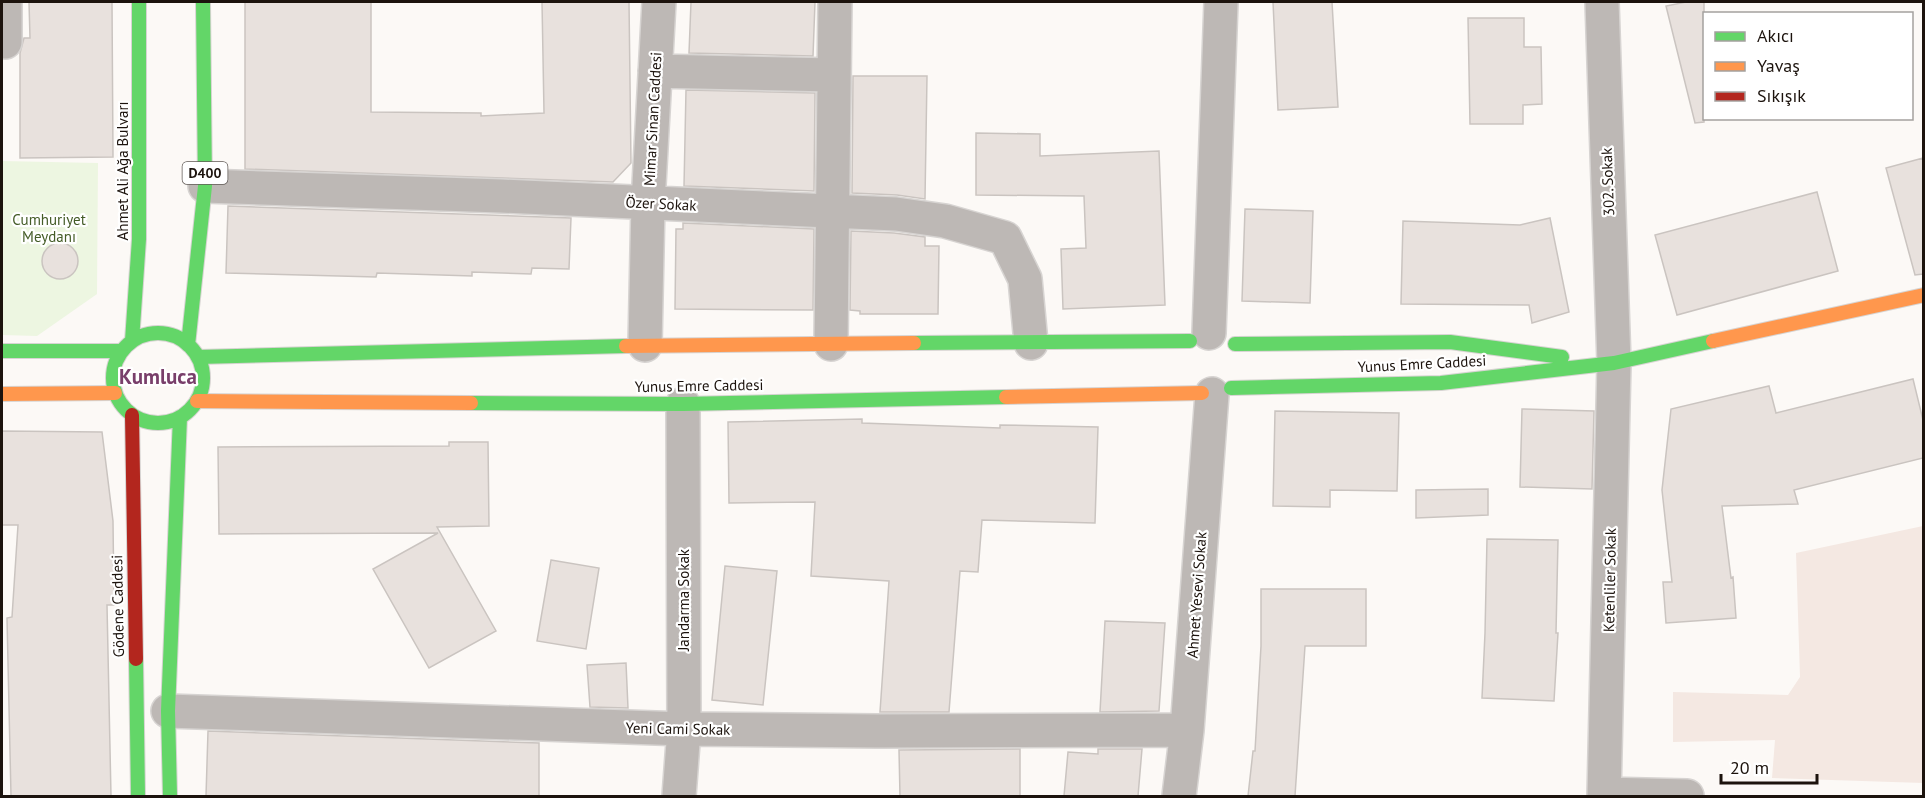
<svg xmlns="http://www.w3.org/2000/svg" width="1925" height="798" viewBox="0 0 1925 798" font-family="'PT Sans',sans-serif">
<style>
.education{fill:#f4e8e2}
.green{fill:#edf6e1}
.building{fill:#e8e1dd;stroke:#cac4c0;stroke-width:1.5}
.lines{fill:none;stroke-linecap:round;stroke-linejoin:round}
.street-casing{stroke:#d7d4d2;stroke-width:36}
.fast-casing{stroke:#d7d4d2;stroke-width:16}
.slow-casing{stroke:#d7d4d2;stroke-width:16}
.jam-casing{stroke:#d7d4d2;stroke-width:16}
.street{stroke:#bdb8b5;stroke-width:33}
.fast{stroke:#63d668;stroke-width:14}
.slow{stroke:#ff974d;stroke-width:14}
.jam{stroke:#b3261e;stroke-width:14}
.labels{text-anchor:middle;stroke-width:4.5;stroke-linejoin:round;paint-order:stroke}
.shield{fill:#fff;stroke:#605a56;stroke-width:1.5}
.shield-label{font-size:14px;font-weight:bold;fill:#1c130d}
.street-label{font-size:15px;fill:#1c130d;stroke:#fff}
.park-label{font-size:15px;fill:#445c27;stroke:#fff}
.district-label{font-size:21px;font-weight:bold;fill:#793f6b;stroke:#fff}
</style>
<rect width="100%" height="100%" fill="#fcf9f6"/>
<path class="education" d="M1923,526V783L1772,778L1775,740L1673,742V692L1788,695L1800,677L1796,553Z"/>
<path class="green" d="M2,161L98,163L97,294L37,336L2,335Z"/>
<path class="building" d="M29,2H112L113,157L20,158V53L24,38H30Z
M245,2H371V112L481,113V116L544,113L542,2H629L631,163L613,182L245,169Z
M691,2H815L813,56L689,53Z
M1273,2H1332L1338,107L1278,110Z
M1686,2H1704V122L1695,123L1666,6Z
M1468,18H1524V47H1541L1542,104L1523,105V124H1470Z
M853,76H927L925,199L897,195L852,193Z
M686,90L815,93L814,191L684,186Z
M976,133L1040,134V156L1159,151L1165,305L1063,309L1061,249L1086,248L1084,196L976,195Z
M1923,158V274L1915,275L1886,168Z
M1817,192L1838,271L1677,315L1655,235Z
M228,206L571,218L569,269L532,268L531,274L472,272V276L377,273L376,277L226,273Z
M1245,209L1313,211L1310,303L1242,301Z
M1550,218L1569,312L1532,323L1529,305L1401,304L1403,221L1520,225Z
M683,223L814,229L813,310L675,309L676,229H683Z
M851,231L894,233L925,237V246H939L938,314H860V311L850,310Z
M42 261a18 18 0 1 1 36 0a18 18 0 1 1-36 0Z
M1913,379L1923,420V458L1794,490L1798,504L1722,506L1731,578L1733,577L1736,618L1666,623L1663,582H1672L1662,490L1671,409L1769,386L1776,413Z
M1522,409L1594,411L1592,489L1520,487Z
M1275,411L1399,413L1397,491L1330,490V507L1273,506Z
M862,419V423L1000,428V425L1098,427L1095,523L982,520L978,572L960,571L949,712H880L889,581L811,576L815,502L729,503L728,422Z
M2,431L102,432L113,521L114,605H107L111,796H11L7,618L12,617L18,525H2Z
M449,442H488L489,526L437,527L496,631L429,668L373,569L438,533L219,534L218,447L449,446Z
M1488,489V515L1416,518V490Z
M1487,539L1558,540L1556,633H1558L1554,701L1482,698L1485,633Z
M551,560L599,568L586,649L537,641Z
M725,566L777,571L763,705L712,700Z
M1261,589H1366V646H1305L1295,796H1248L1253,751H1255L1261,646Z
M1105,621L1165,623L1159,711L1100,712Z
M626,663L628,708L590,707L587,665Z
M208,731L539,743V796H206Z
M1020,749V796H900L899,750Z
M1098,749H1142L1138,796H1064L1068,752L1098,754Z"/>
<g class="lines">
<g class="street-casing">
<path id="street" d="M1602,2L1614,363L1604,796
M5,42V2
M655,71L834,75
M205,186L501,196L896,214L945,221L1005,238L1025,279L1031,343
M1209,333L1221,2
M831,344L835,2
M645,345L648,203L659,2
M168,711L684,729L877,731L1187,730
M1604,794L1687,796
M679,796L684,729L683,404
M1179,796L1187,730L1212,394"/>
</g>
<g class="fast-casing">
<path id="fast" d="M113 378a45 45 0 1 1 90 0a45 45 0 1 1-90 0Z
M132,341L139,239V2
M914,343L1190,341
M1235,344L1450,342L1562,357
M188,345L205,186L203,2
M2,351H121
M198,357L626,346
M1231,388L1441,383L1614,363L1713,341
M471,403L683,404L1006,397
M136,659L138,796
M170,796L168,711L180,417"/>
</g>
<g class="slow-casing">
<path id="slow" d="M1713,341L1924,295
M626,346L914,343
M2,394L115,393
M1006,397L1202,393
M197,401L471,403"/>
</g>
<g class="jam-casing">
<path id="jam" d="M132,415L136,659"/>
</g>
<use href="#street" class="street"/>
<use href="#fast" class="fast"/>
<use href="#slow" class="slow"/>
<use href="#jam" class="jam"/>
</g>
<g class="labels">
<rect class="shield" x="182.5" y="162" width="45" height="22" rx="4.5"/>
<g class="shield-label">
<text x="205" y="178">D400</text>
</g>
<g class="street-label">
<text transform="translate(653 119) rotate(-87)" y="5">Mimar Sinan Caddesi</text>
<text transform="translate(123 171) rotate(-90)" y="5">Ahmet Ali Ağa Bulvarı</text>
<text transform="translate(1608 182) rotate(-92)" y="5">302. Sokak</text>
<text transform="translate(661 204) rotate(3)" y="5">Özer Sokak</text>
<text transform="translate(1422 364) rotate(-3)" y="5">Yunus Emre Caddesi</text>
<text transform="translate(699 386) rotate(-1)" y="5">Yunus Emre Caddesi</text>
<text transform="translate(1610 580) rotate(-89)" y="5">Ketenliler Sokak</text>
<text transform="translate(1197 595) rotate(-86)" y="5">Ahmet Yesevi Sokak</text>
<text transform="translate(684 600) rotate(-90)" y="5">Jandarma Sokak</text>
<text transform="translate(118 606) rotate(-91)" y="5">Gödene Caddesi</text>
<text transform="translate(678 729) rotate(1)" y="5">Yeni Cami Sokak</text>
</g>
<g class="park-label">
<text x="49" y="225">Cumhuriyet<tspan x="49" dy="17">Meydanı</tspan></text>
</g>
<g class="district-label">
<text x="158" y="384">Kumluca</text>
</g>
</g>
<rect width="1925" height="798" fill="none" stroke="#1c130d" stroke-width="6"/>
<rect x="1703" y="12" width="210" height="108" fill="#ffffff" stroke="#a4a19e" stroke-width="1.5"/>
<rect x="1715" y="32" width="30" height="9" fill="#63d668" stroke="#a4a19e" stroke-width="1.5"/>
<text x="1757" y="42" font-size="18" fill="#1c130d">Akıcı</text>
<rect x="1715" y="62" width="30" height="9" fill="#ff974d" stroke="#a4a19e" stroke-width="1.5"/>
<text x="1757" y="72" font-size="18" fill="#1c130d">Yavaş</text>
<rect x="1715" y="92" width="30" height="9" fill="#b3261e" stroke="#a4a19e" stroke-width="1.5"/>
<text x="1757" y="102" font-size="18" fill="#1c130d">Sıkışık</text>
<path d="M1721 774v9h96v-9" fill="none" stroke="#1c130d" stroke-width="3"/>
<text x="1730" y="774" font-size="18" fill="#1c130d" stroke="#ffffff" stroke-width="4.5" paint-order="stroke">20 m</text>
</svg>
